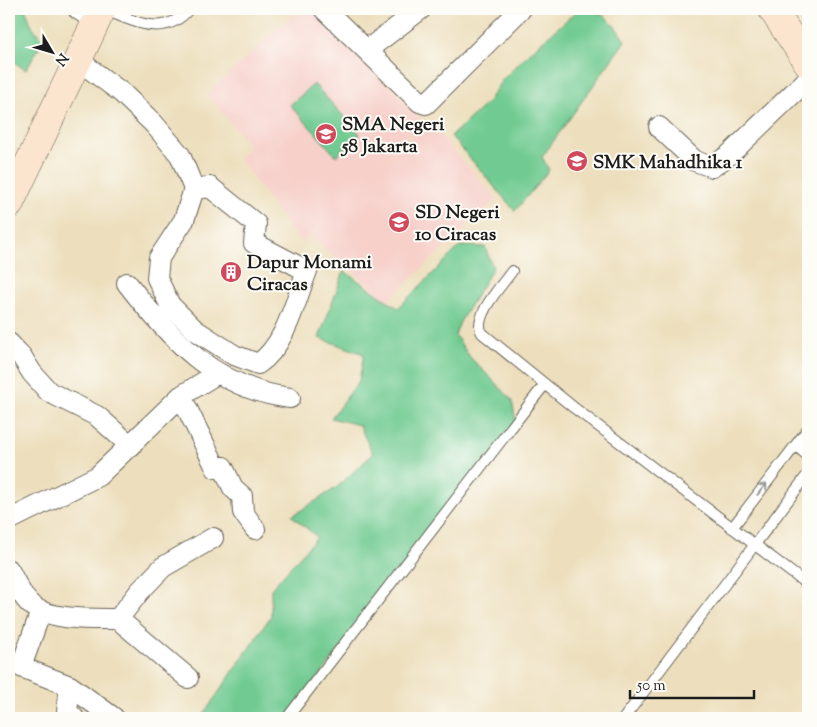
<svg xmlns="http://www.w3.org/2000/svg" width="817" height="727" viewBox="0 0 817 727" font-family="'Sorts Mill Goudy',serif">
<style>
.built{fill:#f7d0ca}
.green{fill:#70ca91;stroke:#467356}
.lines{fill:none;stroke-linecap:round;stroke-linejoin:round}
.lane-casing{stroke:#656054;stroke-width:12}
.street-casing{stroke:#656054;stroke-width:22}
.secondary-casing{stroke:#656054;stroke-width:29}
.lane{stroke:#fff;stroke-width:10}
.street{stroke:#fff;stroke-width:20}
.secondary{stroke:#fce5cf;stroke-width:28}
.oneway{stroke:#999}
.labels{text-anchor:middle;stroke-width:4;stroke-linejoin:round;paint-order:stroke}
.poi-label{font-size:19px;font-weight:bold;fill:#1c1c1c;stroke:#fdfcf7;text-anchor:start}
</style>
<rect width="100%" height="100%" fill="#fdfcf7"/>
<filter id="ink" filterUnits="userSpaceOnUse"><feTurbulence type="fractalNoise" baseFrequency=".02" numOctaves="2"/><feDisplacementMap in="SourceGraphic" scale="10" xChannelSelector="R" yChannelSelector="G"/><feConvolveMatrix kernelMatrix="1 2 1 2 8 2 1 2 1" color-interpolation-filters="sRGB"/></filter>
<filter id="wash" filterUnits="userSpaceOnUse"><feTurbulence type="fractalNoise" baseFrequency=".0096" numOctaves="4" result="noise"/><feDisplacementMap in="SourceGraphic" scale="20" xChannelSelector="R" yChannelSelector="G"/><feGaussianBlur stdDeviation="1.12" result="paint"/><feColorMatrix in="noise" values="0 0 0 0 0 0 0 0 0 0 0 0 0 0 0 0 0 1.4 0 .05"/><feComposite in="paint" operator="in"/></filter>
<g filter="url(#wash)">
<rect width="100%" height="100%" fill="#eddfbd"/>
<path class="built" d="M299,9H315L424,121L374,172L428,121L497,199L387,301L311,237L326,220L301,243L238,158L250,147L207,94Z"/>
<path class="green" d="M9,9H25L32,26L43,41L26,70L9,59Z
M579,9C603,9 613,22 625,41L542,157L549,170L515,211L451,136L487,103L502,80L528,54Z
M314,84L360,134L336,156L290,105Z
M460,246L485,247L493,268L460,322L455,335L470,357L512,400L516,422L287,718H201L271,616V589L317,537L292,516L336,488L373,454L359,425L331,418L359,381L364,354L319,338L344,271L398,308Z"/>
</g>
<g filter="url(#ink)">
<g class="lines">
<g class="lane-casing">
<path id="lane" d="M103,9C134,21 164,39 189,9
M512,271C502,285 472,317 482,333L573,407L808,585
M796,446L808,456
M732,528L808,429
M287,718L545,384
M624,718L808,474"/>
</g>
<g class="street-casing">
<path id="street" d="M78,9L97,22
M324,9L420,102L426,104L521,9
M367,50L421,9
M78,60L122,93L154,124L180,155L194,189L184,220L159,258L157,278L170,305L195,330L234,355L258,364C286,345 295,301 307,271L254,243L256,224L210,187L194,189
M659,127L695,161L712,167L729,155L808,79
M127,283C170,339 216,389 290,398
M9,343L22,357L32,373L49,392L97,416L131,446
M181,396L216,468L223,467L233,488L242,496L243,512L255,529
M9,520L98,476L181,396L218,373
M9,570C15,581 20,594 29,603C46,621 95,619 118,619L188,678
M41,611L21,667L70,686L114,718
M118,619L140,591L163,567L213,538
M70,686L67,712L74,718"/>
</g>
<g class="secondary-casing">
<path id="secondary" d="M772,9L808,63
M9,205L102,9"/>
</g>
<use href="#lane" class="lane"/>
<use href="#street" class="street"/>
<use href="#secondary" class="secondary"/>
</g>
<defs><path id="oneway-shaft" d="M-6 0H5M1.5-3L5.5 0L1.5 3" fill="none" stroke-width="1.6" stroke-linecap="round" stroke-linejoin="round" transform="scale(1.25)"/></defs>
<use class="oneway" href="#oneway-shaft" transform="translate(762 489) rotate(-52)"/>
</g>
<defs>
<g id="school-disc" transform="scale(1.125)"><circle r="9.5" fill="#d1495b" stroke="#fdfcf7"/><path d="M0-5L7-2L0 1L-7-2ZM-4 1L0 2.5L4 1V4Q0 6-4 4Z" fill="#fff"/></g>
<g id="building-disc" transform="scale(1.125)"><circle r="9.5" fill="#d1495b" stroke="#fdfcf7"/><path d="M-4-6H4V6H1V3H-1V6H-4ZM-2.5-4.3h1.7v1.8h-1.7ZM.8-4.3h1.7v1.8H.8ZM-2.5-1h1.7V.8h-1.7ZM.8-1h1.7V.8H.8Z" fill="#fff"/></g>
</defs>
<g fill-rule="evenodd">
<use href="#school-disc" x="326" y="134"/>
<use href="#school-disc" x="577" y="161"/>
<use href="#school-disc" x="399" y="222"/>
<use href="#building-disc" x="231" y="272"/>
</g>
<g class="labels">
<g class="poi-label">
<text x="342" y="130">SMA Negeri<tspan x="342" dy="22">58 Jakarta</tspan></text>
<text x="593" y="168">SMK Mahadhika 1</text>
<text x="415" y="218">SD Negeri<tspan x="415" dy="22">10 Ciracas</tspan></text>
<text x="247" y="268">Dapur Monami<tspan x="247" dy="22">Ciracas</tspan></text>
</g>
</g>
<rect width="817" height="727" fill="none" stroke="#fdfcf7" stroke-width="30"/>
<g transform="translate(52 52) rotate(128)" stroke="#fdfcf7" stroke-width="4" paint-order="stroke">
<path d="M0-4L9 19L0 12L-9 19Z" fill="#1c1c1c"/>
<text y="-8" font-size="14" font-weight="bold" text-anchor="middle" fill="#1c1c1c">N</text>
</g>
<path d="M630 690v8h124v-8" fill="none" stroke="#1c1c1c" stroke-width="2.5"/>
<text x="637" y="690" font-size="15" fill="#1c1c1c" stroke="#fdfcf7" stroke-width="4" paint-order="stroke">50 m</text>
</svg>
